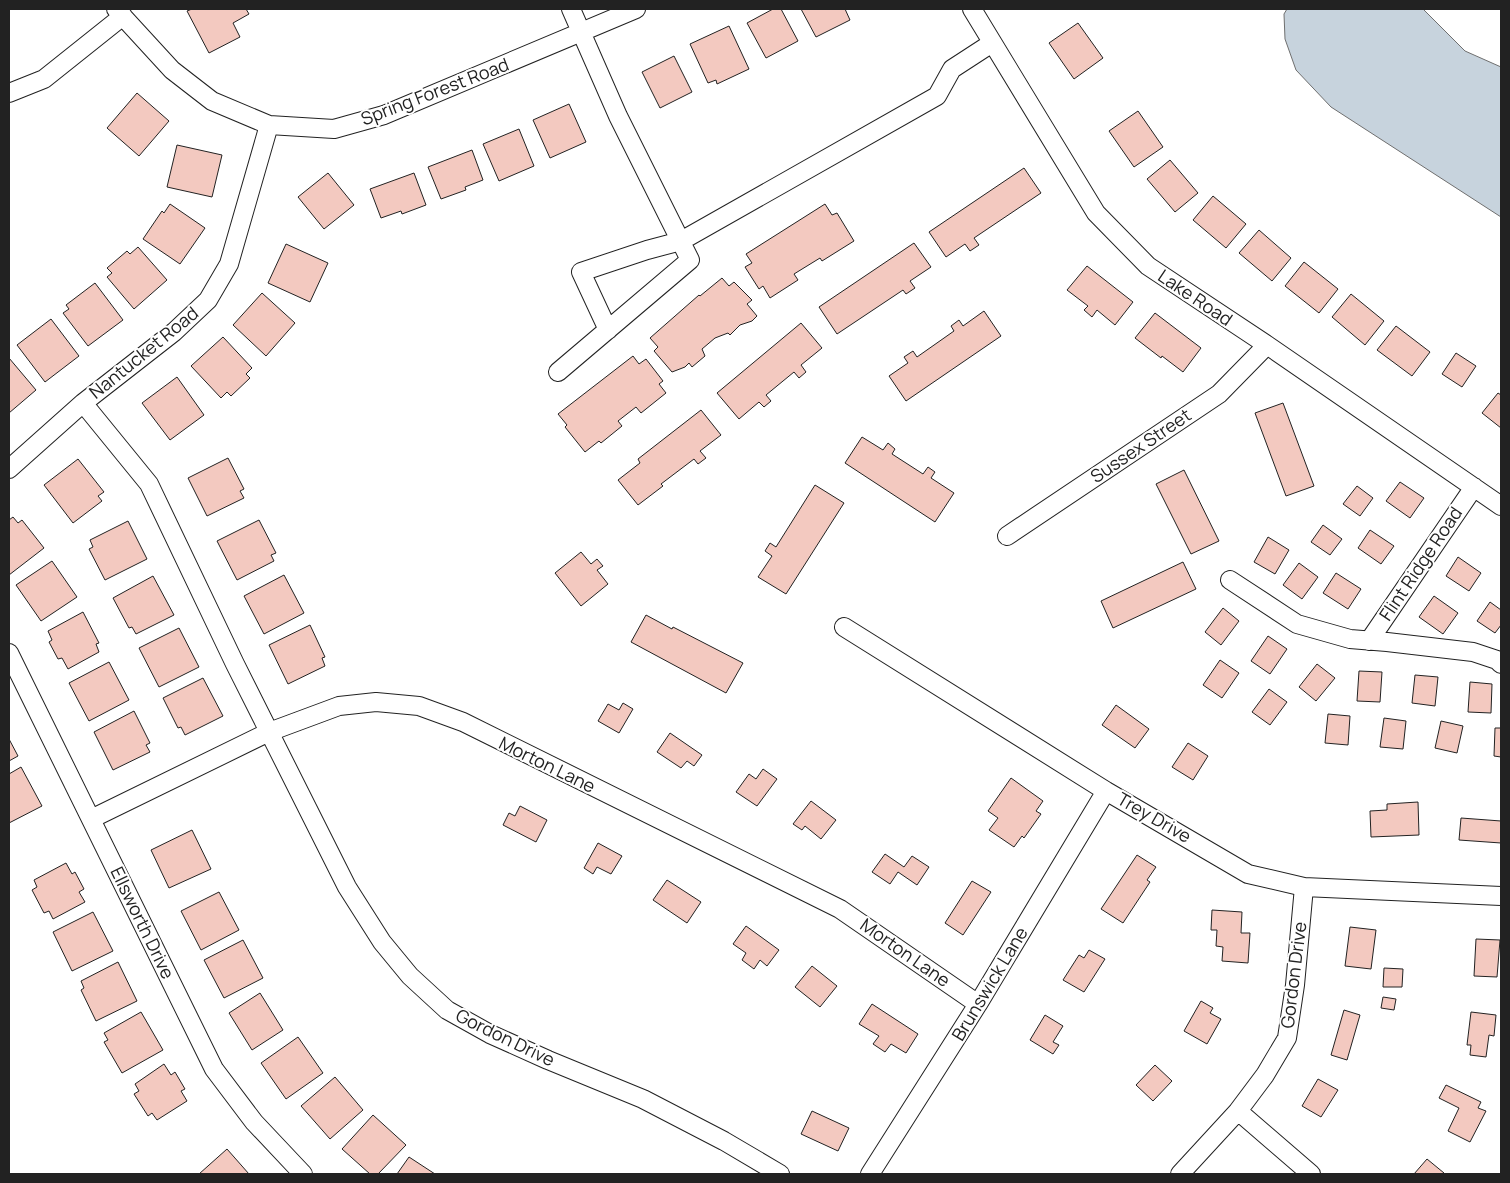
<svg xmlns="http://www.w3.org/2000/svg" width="1510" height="1183" viewBox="0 0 1510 1183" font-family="Manrope,sans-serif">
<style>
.water{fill:#c7d3dd;stroke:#6f6f6f}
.building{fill:#f3c9c0;stroke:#222}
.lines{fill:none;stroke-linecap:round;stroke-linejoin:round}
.minor-casing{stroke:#222;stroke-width:20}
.minor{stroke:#fff;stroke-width:18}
.labels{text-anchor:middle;stroke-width:4;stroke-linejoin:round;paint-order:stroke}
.street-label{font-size:18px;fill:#222;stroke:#fff}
</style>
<rect width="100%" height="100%" fill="#fff"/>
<path class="water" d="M1287,9H1423L1465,51L1501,67V217L1331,107L1296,70L1285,39L1284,14Z"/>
<path class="building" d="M192,9H246L249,14L233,23L240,37L209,53L187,11Z
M773,9H781L798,41L766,58L747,23Z
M801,9H845L850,20L816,37Z
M1078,23L1103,58L1074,79L1049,43Z
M729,26L749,69L717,84L716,80L708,83L690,44Z
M674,56L692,92L660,108L642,72Z
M137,93L169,121L139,156L107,128Z
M569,104L586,142L550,158L533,120Z
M1138,111L1163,147L1134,167L1109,131Z
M519,129L534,166L499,181L483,144Z
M177,145L222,155L212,197L167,187Z
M472,150L483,180L465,187L466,190L441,199L428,167Z
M1170,160L1198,193L1175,212L1147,179Z
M1024,168L1041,193L974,238L979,245L970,251L965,244L946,257L929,232Z
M328,173L354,205L324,229L298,197Z
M414,173L426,205L402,214L401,211L381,218L370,189Z
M1213,196L1246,224L1226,248L1193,220Z
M170,204L205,228L180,264L143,239L162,211L164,213Z
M825,204L832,215L837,213L854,241L822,261L820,258L794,274L798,280L770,298L763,286L759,289L745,267L752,263L746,254Z
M1259,230L1291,258L1272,281L1239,253Z
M914,243L931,267L910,281L915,288L906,294L903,290L837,334L819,307Z
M286,244L328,263L310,302L268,283Z
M138,247L167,280L134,309L107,277L112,273L107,268L127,251L130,254Z
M1304,262L1338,289L1319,313L1285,286Z
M1087,266L1133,302L1115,325L1097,310L1092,317L1084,310L1088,306L1067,290Z
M722,278L729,286L734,282L752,300L747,304L757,316L752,321L740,325L730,335L728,333L715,338L702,349L705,356L692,367L689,363L685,367L672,372L654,351L658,347L650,338L699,295L700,296Z
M95,283L123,320L88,346L63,313L69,309L66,305Z
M262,293L295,323L266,356L233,325Z
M1351,294L1384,321L1365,345L1332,317Z
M984,311L1001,336L906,401L889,376L908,363L904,357L913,351L917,357L954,331L951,326L959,320L963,326Z
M1155,313L1201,348L1183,372L1162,356L1161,358L1135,338Z
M51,319L79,356L45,382L17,345Z
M801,323L822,348L801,365L806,372L799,378L794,372L766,395L771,401L764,407L759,402L739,419L717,393Z
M1396,326L1430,352L1412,376L1377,350Z
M223,337L252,368L246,374L250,378L231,396L227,392L221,398L191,366Z
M1456,353L1476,366L1462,387L1442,374Z
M633,356L639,364L646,359L663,381L659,384L666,393L641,413L636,407L618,421L622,426L601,443L599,441L585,452L565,427L567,425L558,414Z
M9,358L36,390L9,413Z
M177,377L204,415L170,440L142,403Z
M1498,393L1501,395V428L1482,413Z
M1283,403L1314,486L1286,496L1255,413Z
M701,410L721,435L700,451L706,458L698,464L694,459L661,484L663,486L638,505L618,480L640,463L638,459Z
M862,437L883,450L888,443L895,449L892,454L923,474L928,467L935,472L931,478L954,493L935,522L845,463Z
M228,458L244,489L240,491L244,498L207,516L188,478Z
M78,459L104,492L98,496L102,501L73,523L44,485Z
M1184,470L1219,541L1191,554L1156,484Z
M1400,482L1424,498L1410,518L1386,501Z
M815,485L844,503L786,594L758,577L772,556L765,551L770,543L776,547Z
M1357,486L1373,498L1360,516L1343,504Z
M13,517L18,523L22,520L44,548L9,575V520Z
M259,520L276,553L271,555L274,561L237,580L217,541Z
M128,521L147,559L105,580L89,549L93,547L90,540Z
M1323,525L1342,539L1330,555L1311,542Z
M1370,530L1394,546L1381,564L1358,548Z
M1268,537L1289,550L1275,574L1254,562Z
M581,552L591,564L597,559L603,566L597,570L608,584L581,606L555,573Z
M1458,557L1481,573L1469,591L1446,576Z
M52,561L77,597L41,621L16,585Z
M1183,562L1196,589L1113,628L1101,601Z
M1299,563L1318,577L1302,599L1283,585Z
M1336,573L1361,589L1348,609L1323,593Z
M284,575L304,613L264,634L244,596Z
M153,576L174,615L136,634L132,627L129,628L113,598Z
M1434,596L1458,613L1443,634L1419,617Z
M1490,602L1501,610V625L1495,633L1477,621Z
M1223,608L1239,621L1221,645L1205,632Z
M83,612L99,643L96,644L99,652L68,669L62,658L58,659L49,642L52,640L48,631Z
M646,615L672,629L673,627L743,663L726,693L631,642Z
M310,625L325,657L322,658L325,666L288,684L269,645Z
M179,628L199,667L159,687L139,648Z
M1268,636L1287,649L1270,674L1251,661Z
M1220,660L1239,673L1222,698L1203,685Z
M109,662L129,700L89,721L69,683Z
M1317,664L1335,678L1316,701L1299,687Z
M1359,671L1382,672L1380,702L1357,701Z
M1415,675L1438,677L1435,706L1412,703Z
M203,678L223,716L185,735L181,727L178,728L163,698Z
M1470,682L1492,684L1491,713L1468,712Z
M1269,689L1287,702L1270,725L1252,712Z
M623,703L633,709L619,733L598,721L608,704L619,710Z
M1116,705L1149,729L1135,748L1102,725Z
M134,711L150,743L146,745L150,752L113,770L94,732Z
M1328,714L1350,716L1348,745L1325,743Z
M1384,718L1406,721L1403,749L1380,747Z
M1441,721L1463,726L1457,753L1435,748Z
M1495,728H1501V757L1494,756Z
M670,733L702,755L694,766L687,761L681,768L657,752Z
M9,739L18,756L9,761Z
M1188,743L1208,756L1193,780L1172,767Z
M21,767L42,806L9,823V774Z
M763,769L777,779L757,806L736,792L749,774L756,779Z
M1011,778L1043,801L1036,811L1041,814L1024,838L1022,836L1014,847L989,830L998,818L988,811Z
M811,801L836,820L821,839L805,826L802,830L793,824Z
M1418,802L1419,835L1371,837L1370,811L1387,810V804Z
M520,806L547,820L536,842L503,825L509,813L515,816Z
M1461,818L1501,821V843L1459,840Z
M192,830L211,869L169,888L151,850Z
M598,843L622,856L611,874L597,867L593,874L584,868Z
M885,854L904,867L912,856L929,867L917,885L898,872L890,884L872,872Z
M1137,855L1156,867L1147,880L1150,882L1123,923L1101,909Z
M66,863L72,874L75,872L84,889L79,892L85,902L53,919L49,911L44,913L32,890L37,887L34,880Z
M667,880L701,902L687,923L653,900Z
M972,881L991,892L963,935L945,923Z
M219,892L239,930L201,950L181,911Z
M1212,910L1242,912L1241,933H1250L1248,963L1222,961L1223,947L1216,946L1217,930H1211Z
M93,912L113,951L72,971L53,932Z
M746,926L779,950L767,966L760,960L754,969L742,960L746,953L733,944Z
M1350,927L1376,930L1371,969L1345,966Z
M1476,939L1500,940L1497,977L1474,976Z
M243,940L263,978L224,998L204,960Z
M1089,950L1105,959L1084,992L1063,980L1079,955L1084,958Z
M118,962L137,1001L96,1021L81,990L84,988L81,981Z
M812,966L837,986L820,1007L795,987Z
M1384,968L1403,969L1402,987H1383Z
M260,993L283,1030L252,1050L229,1013Z
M1383,997L1396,999L1394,1010L1381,1008Z
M1201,1001L1213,1008L1210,1013L1221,1019L1207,1044L1184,1031Z
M872,1004L918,1034L906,1053L891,1044L885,1052L873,1044L879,1036L859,1024Z
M1344,1010L1360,1015L1347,1060L1331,1055Z
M141,1012L163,1050L122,1073L104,1042L108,1040L104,1033Z
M1471,1012L1496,1015L1494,1036L1489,1035L1486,1057L1470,1055L1471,1045H1467Z
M1045,1015L1063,1026L1053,1042L1059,1045L1053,1054L1030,1040Z
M298,1037L323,1073L286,1099L261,1063Z
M164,1064L171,1075L175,1072L185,1089L181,1091L187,1101L157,1120L152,1113L148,1116L134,1094L139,1091L135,1084Z
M1155,1065L1172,1081L1153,1101L1136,1085Z
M335,1077L363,1110L330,1139L301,1106Z
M1318,1079L1338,1090L1321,1117L1302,1106Z
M1446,1085L1481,1102L1478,1108L1486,1111L1470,1142L1448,1131L1459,1108L1439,1098Z
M812,1111L849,1128L838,1151L801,1134Z
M373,1115L406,1145L378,1174H370L342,1149Z
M227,1149L249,1174H199Z
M409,1157L435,1174H397Z
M1427,1159L1444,1173L1442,1174H1414Z"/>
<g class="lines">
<g class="minor-casing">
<path id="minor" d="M116,9L172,70L212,101L269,125L334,129L384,115L636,9
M972,9L1096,213L1148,266L1267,345L1501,506
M9,93L44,79L123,16
M608,330L581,272L647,250L681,241L937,96L952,69L992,43
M558,372L690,260L618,116L571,9
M83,403L149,484L235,664L347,887L382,942L410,976L447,1010L490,1034L548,1060L643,1099L724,1141L780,1174
M9,469L83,403L174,332L208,300L229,264L269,125
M1007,536L1219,394L1267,345
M1230,580L1297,624L1350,639L1387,642L1473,652L1497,660L1501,664
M844,627L1106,791L1248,874L1304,887L1501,896
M1369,641L1474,487
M9,653L214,1069L254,1122L303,1174
M91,819L269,732L339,706L376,702L419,706L463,722L840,909L978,1004
M1238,1111L1311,1174
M870,1174L978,1004L1106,791
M1180,1174L1238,1111L1265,1075L1287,1038L1295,985L1304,887"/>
</g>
<use href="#minor" class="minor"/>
</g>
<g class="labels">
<g class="street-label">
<text transform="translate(435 92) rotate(-21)" y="6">Spring Forest Road</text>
<text transform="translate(1195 298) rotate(34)" y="6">Lake Road</text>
<text transform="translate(144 353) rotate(-39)" y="6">Nantucket Road</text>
<text transform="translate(1141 446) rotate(-34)" y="6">Sussex Street</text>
<text transform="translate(1421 564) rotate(-56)" y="6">Flint Ridge Road</text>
<text transform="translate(547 765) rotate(26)" y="6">Morton Lane</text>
<text transform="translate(1154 818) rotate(30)" y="6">Trey Drive</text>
<text transform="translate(142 923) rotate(64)" y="6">Ellsworth Drive</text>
<text transform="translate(905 953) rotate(35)" y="6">Morton Lane</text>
<text transform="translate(1294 975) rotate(-83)" y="6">Gordon Drive</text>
<text transform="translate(990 984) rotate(-59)" y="6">Brunswick Lane</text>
<text transform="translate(505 1038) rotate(26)" y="6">Gordon Drive</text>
</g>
</g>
<rect width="1510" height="1183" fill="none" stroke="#222222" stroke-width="20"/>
</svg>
